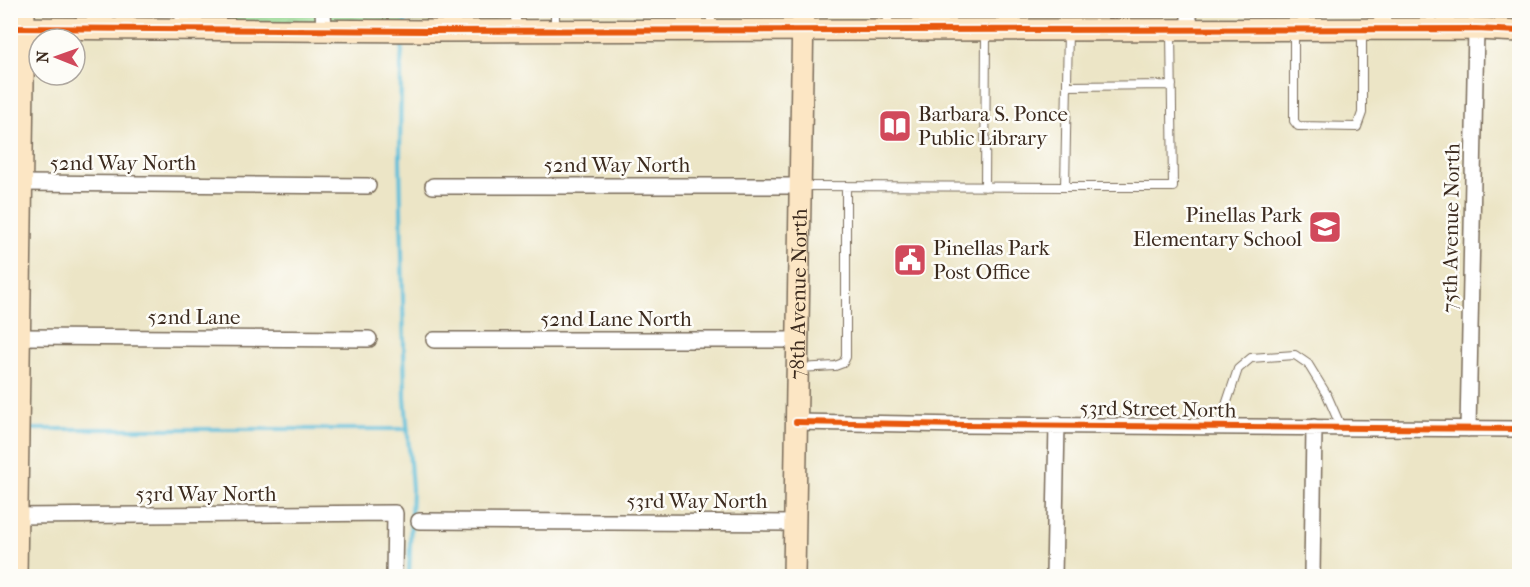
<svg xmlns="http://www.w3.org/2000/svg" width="1530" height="587" viewBox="0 0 1530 587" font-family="'IM FELL French Canon',serif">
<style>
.park{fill:url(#park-crowns);stroke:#678056;stroke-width:1.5}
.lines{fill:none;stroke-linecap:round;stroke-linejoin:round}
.stream{stroke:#5abdd9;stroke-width:4}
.lane-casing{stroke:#796b59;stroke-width:10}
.street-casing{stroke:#796b59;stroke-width:18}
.secondary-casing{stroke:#796b59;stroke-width:24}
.lane{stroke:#fff;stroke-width:8}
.street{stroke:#fff;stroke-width:15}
.secondary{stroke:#fce6c4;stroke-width:21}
.cycleway-casing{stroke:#fdfcf7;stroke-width:10}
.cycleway{stroke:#e8590c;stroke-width:6}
.labels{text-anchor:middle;stroke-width:5;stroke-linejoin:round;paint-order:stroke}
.poi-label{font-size:21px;fill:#3b2a1e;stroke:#fdfcf7;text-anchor:start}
.street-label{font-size:21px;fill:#3b2a1e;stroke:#fdfcf7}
</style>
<defs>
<pattern id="park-crowns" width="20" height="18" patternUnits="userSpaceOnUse" patternTransform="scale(1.5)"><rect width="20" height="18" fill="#93d78f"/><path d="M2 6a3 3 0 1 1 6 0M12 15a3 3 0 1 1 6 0" fill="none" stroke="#80b97b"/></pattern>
</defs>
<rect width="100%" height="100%" fill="#fdfcf7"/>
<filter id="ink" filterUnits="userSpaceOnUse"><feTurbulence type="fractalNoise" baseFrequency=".0167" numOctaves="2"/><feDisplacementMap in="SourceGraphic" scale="12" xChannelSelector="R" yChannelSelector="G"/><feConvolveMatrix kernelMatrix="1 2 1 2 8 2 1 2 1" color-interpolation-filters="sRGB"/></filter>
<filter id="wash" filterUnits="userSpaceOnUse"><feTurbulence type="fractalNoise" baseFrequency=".008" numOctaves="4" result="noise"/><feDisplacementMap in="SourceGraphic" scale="24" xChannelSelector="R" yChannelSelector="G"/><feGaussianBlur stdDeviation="1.35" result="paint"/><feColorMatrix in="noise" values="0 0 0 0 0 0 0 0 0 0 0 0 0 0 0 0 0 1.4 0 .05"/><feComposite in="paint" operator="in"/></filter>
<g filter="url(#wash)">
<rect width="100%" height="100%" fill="#ece5c6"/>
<path class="park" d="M183,11H405L403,31L183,29Z
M412,11H495V20L410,22Z"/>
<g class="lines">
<path class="stream" d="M405,25L406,10
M403,38L401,63L400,159L405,397L412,488L409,576
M25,429H408"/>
</g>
</g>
<g filter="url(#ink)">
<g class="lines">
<g class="lane-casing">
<path id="lane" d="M711,10V30
M1431,28V10
M555,29V10
M888,29V10
M516,30V10
M1294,31V121L1298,126L1357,127L1362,113V32
M1067,86L1172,85
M802,186L1065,187L1068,30
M985,187L986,33
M1065,187H1173L1171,30
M799,368L835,366L843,363L846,357V186
M1219,426L1238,369L1251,358L1295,355L1308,364L1327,395L1341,427"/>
</g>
<g class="street-casing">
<path id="street" d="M323,10L324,30
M183,29V10
M1382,29L1383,10
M1189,30V10
M22,183L368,186
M433,186H800
M20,337L369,339
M434,340H797
M796,422L964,425L1520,429
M1468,429L1476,29
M17,516L395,513L394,576
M419,521L795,523
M1054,576L1057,424
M1312,576L1314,427"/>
</g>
<g class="secondary-casing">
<g id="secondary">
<path d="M10,28L427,31L1476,29L1520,31"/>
<path d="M16,576L24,10"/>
<path id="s1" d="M794,576L803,10"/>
</g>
</g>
<use href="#lane" class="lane"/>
<use href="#street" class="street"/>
<use href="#secondary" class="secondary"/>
<g class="cycleway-casing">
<path id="cycleway" d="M10,28L427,31L1476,29L1520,31
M796,422L964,425L1520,429"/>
</g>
<use href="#cycleway" class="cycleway"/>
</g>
</g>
<defs>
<g id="library-square" transform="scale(1.725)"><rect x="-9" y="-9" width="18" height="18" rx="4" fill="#d1495b" stroke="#fdfcf7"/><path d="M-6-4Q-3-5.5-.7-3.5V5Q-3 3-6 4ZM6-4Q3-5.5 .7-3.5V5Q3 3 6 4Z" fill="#fff"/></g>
<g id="school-square" transform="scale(1.725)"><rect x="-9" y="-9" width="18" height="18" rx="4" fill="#d1495b" stroke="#fdfcf7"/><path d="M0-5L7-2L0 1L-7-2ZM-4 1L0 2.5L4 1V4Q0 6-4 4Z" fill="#fff"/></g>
<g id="civic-square" transform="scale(1.725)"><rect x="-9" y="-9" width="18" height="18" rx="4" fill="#d1495b" stroke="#fdfcf7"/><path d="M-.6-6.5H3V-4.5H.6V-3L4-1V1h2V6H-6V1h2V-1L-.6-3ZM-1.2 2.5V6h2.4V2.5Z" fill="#fff"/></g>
</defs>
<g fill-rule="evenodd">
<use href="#library-square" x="895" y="126"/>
<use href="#school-square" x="1325" y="227"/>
<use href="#civic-square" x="910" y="260"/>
</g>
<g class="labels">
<g class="poi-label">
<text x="918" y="121">Barbara S. Ponce<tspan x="918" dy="24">Public Library</tspan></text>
<text x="1302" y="222" text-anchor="end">Pinellas Park<tspan x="1302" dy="24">Elementary School</tspan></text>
<text x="933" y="255">Pinellas Park<tspan x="933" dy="24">Post Office</tspan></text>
</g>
<g class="street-label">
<text x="123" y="170">52nd Way North</text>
<text x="617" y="172">52nd Way North</text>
<text transform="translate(1451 228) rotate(-89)" y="7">75th Avenue North</text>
<text dy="7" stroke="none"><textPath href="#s1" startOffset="282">78th Avenue North</textPath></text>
<text x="194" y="324">52nd Lane</text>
<text x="616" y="326">52nd Lane North</text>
<text transform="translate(1158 409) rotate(1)" y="7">53rd Street North</text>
<text x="206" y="501">53rd Way North</text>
<text x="697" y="508">53rd Way North</text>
</g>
</g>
<rect width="1530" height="587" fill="none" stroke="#fdfcf7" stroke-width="36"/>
<g transform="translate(57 57) rotate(271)"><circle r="28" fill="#fdfcf7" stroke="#afa8a0" stroke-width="1.5"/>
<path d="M0-4.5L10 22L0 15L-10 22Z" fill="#d1495b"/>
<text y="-9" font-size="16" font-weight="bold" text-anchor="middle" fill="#3b2a1e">N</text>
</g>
</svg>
